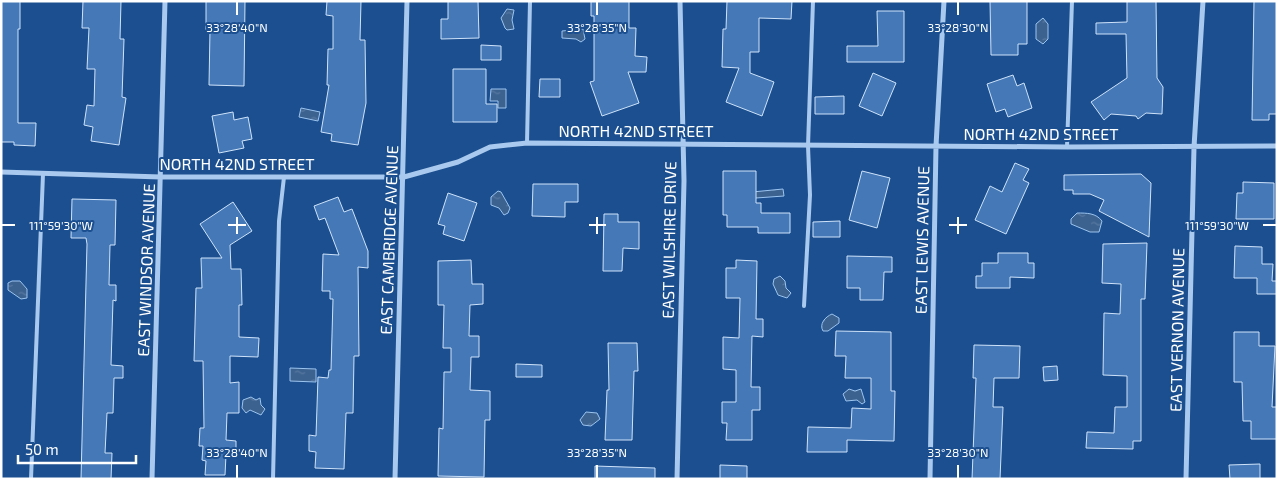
<svg xmlns="http://www.w3.org/2000/svg" width="1278" height="480" viewBox="0 0 1278 480" font-family="'Exo 2',sans-serif">
<style>
.water{fill:url(#water-ripples);stroke:#9cc4f0}
.building{fill:#4478b7;stroke:#cfe3fa}
.lines{fill:none;stroke-linecap:round;stroke-linejoin:round}
.lane{stroke:#a9c9ee;stroke-width:4}
.street{stroke:#a9c9ee;stroke-width:5}
.ticks{fill:none;stroke:#fff;stroke-width:2}
.labels{text-anchor:middle;stroke-width:4;stroke-linejoin:round;paint-order:stroke}
.street-label{font-size:16px;fill:#fff;stroke:#1b4f8f}
.ticks-label{font-size:12px;text-anchor:middle;fill:#fff;stroke:#1b4f8f;stroke-width:4;stroke-linejoin:round;paint-order:stroke}
</style>
<defs>
<pattern id="water-ripples" width="26" height="14" patternUnits="userSpaceOnUse" patternTransform="scale(1.25)"><rect width="26" height="14" fill="#3c6290"/><path d="M2 4q2-2 4 0t4 0M15 11q2-2 4 0t4 0" fill="none" stroke="#597aa1"/></pattern>
</defs>
<rect width="100%" height="100%" fill="#1b4f8f"/>
<path class="water" d="M507,9L514,10L512,20L514,29L507,30L505,28L501,18Z
M1043,18L1048,24V39L1043,44L1036,39V24Z
M583,29L585,39L581,42L576,39L562,38V31Z
M491,89H506V108H498V101H490Z
M301,108L320,112L318,121L299,117Z
M783,189L784,196L742,199V193Z
M498,191L501,192L510,208L508,213L504,215L499,208L491,205V197Z
M1077,213C1087,213 1096,213 1102,221L1099,232H1090L1071,224V219Z
M780,276L785,281L786,288L791,293L787,298L778,295L773,284L774,279Z
M12,281H20L27,289V298L21,299L8,290V283Z
M832,314L839,318V323L828,331H823C819,324 825,317 832,314Z
M290,368L316,369V382L290,381Z
M849,389L855,391L861,389L865,402L862,404L857,400L846,401L843,394Z
M251,397L256,400L260,398L261,405L265,409L261,415L250,410L246,413L242,408L243,400Z
M586,412L597,413L600,419L591,426L583,425L580,420Z"/>
<path class="building" d="M1,1H20V29H18V123H36L35,146L14,145V142H1Z
M83,1H121L120,39H124L122,97L126,98L119,145L91,141L93,127L84,125L87,105L94,106L95,69H87L89,28H82Z
M206,1H245L244,86L209,85L210,30H206Z
M327,1H361L360,40H365L366,103L358,145L331,141L332,134L321,132L329,85H327L328,49H333V16L326,15Z
M448,1H478L479,38L441,39V19H448Z
M591,1H629V28H636L635,56L647,57L646,72H628L639,103L602,116L590,82L594,81V16H591Z
M727,1H792L791,19L759,18V52H750V73L774,82L762,116L726,102L739,68L722,67L723,29H726Z
M990,1H1027V44H1018V55H991Z
M1127,1H1156L1157,78L1163,87L1162,114L1146,113L1138,119L1136,116L1111,114L1104,120L1091,102L1127,78L1126,34H1096V23L1127,22Z
M1254,1H1277V114H1269V120H1252Z
M877,11H904V62H847V46H878Z
M481,45L501,46V60H481Z
M453,69H486V104H497V122H453Z
M873,73L896,83L882,116L859,106Z
M1013,75L1017,86L1024,83L1032,108L1008,117L1005,109L996,112L987,84Z
M540,79H560V97H539Z
M844,96V114H815V97Z
M233,112L234,120L248,117L252,139L242,141L244,148L219,153L212,116Z
M1015,163L1029,169L1023,180L1029,183L1006,234L975,220L990,186L1002,192Z
M723,171H756V203H761V213H790V233H758V227H727V215H723Z
M862,171L890,178L877,228L849,220Z
M1141,174L1151,183L1149,237L1099,211L1104,200L1090,194H1073V190H1064V175Z
M1243,182L1274,183V219H1236L1237,193H1243Z
M533,184H578V202H565V217L532,216Z
M448,193L477,203L464,241L443,234L445,226L438,224Z
M338,197L344,212L352,209L368,251V268L358,267L359,356H354L353,413H346L344,469L315,468L316,452L309,451V435L316,436L318,377L328,378L329,370H331L333,299H330V291H322L323,254L339,255L325,218L319,220L314,206Z
M72,199L116,200L115,245H110L109,285H116V301L113,300L111,365L123,366V378H114L113,413H107L105,453H112L111,479H81L87,244L86,238H71Z
M233,202L252,231L230,245L231,269H241L242,305H239V337L259,338L258,357L230,356V383L239,382V413H227L226,440L236,441V456L226,455L225,475H205L206,461L202,460L203,446H199L200,428H204L203,361H194L196,288H202L201,258H222L200,224Z
M604,214H618V222H639V249L623,248L622,271H603Z
M840,221V237H813V222Z
M1147,243L1145,299H1141V441H1133V449L1086,448L1087,432L1114,433L1115,407H1127V376L1103,375L1104,313L1120,314L1121,284L1102,283L1103,244Z
M1235,246L1262,247V264H1273L1272,281H1277V294H1257V278H1234Z
M998,253H1028V263H1034V278L1010,277V288H976V276H982V263H998Z
M847,256L892,257V272H884L883,300H860V288H847Z
M471,260L472,284H483V304L470,305L469,336H479V357H471L470,390L490,391V420H485L484,477L438,476L439,428L443,429L444,372H451V348H443L444,305H438V261Z
M736,260L757,261L756,319H763V337L752,336L751,387H760V410H752V440H726L727,423H722V402H736V370L723,369V337L739,338L740,298H726V268H736Z
M836,331L891,332V391H895L894,441L847,440V452H807L808,427L851,428L852,408L871,409V378H845L846,356H835Z
M1234,332H1259V346H1275L1272,407H1277V439H1251V421H1243L1242,382H1234Z
M608,343H637L638,371H634L632,440H605L607,390H609Z
M974,345L1020,346L1019,378H994L993,407H1003L1000,479H972L976,378H973Z
M516,364L542,365V377H516Z
M1057,366L1058,380L1044,381L1043,367Z
M1260,464V479H1230L1229,465Z
M720,465L747,466V479H720Z
M595,466L655,468V479H595Z"/>
<g class="lines">
<path class="lane" d="M527,143L530,1
M1067,147L1072,1
M804,306L810,195L808,146L813,1
M31,479L43,174
M273,479L279,221L284,177"/>
<path class="street" d="M1,172L161,177H404L458,162L490,147L527,143L1067,147L1277,146
M152,479L165,1
M395,479L407,1
M677,479L684,181L680,1
M930,479L936,146L944,1
M1186,479L1194,147L1203,1"/>
</g>
<path class="ticks" d="M237,2V15M597,2V15M958,2V15M237,217V234M597,217V234M958,217V234M2,225H15M228,225H246M589,225H606M949,225H967M1263,225H1276M237,465V478M597,465V478M958,465V478"/>
<g class="labels">
<g class="street-label">
<text x="636" y="137">NORTH 42ND STREET</text>
<text x="1041" y="140">NORTH 42ND STREET</text>
<text x="237" y="170">NORTH 42ND STREET</text>
<text transform="translate(389 240) rotate(-88)" y="6">EAST CAMBRIDGE AVENUE</text>
<text transform="translate(669 240) rotate(-89)" y="6">EAST WILSHIRE DRIVE</text>
<text transform="translate(922 240) rotate(-89)" y="6">EAST LEWIS AVENUE</text>
<text transform="translate(146 270) rotate(-88)" y="6">EAST WINDSOR AVENUE</text>
<text transform="translate(1177 330) rotate(-89)" y="6">EAST VERNON AVENUE</text>
</g>
</g>
<g class="ticks-label">
<text x="237" y="32">33°28'40"N</text>
<text x="597" y="32">33°28'35"N</text>
<text x="958" y="32">33°28'30"N</text>
<text x="1217" y="230">111°59'30"W</text>
<text x="61" y="230">111°59'30"W</text>
<text x="237" y="457">33°28'40"N</text>
<text x="597" y="457">33°28'35"N</text>
<text x="958" y="457">33°28'30"N</text>
</g>
<rect width="1278" height="480" fill="none" stroke="#ffffff" stroke-width="5"/>
<path d="M18 455v8h118v-8" fill="none" stroke="#ffffff" stroke-width="2.5"/>
<text x="25" y="455" font-size="15" fill="#ffffff" stroke="#1b4f8f" stroke-width="4" paint-order="stroke">50 m</text>
</svg>
